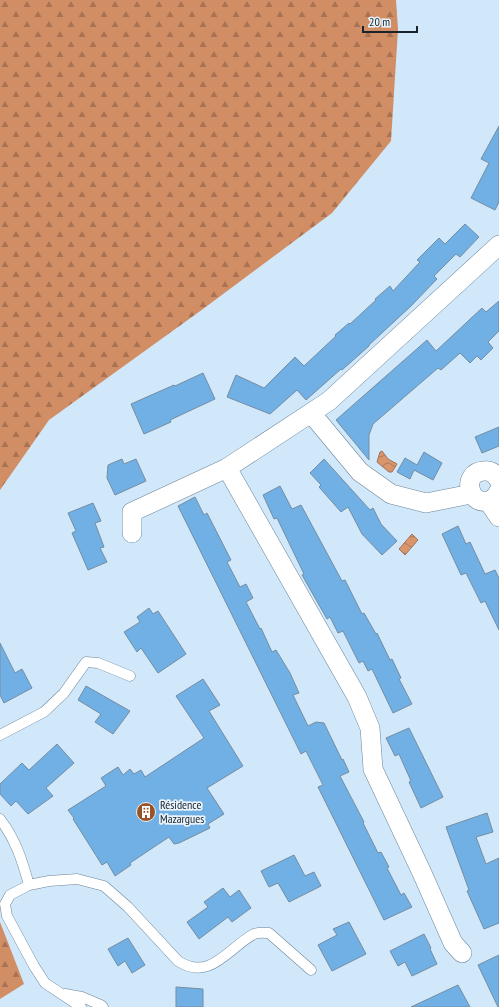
<svg xmlns="http://www.w3.org/2000/svg" width="499" height="1007" viewBox="0 0 499 1007" font-family="'PT Sans Narrow',sans-serif">
<style>
.forest{fill:url(#forest-firs)}
.water{fill:url(#water-waves);stroke:#9f7359}
.building{fill:#71b0e4;stroke:#748da2}
.lines{fill:none;stroke-linecap:round;stroke-linejoin:round}
.service-casing{stroke:#6b8499;stroke-width:11}
.minor-casing{stroke:#6b8499;stroke-width:20}
.service{stroke:#fff;stroke-width:10}
.minor{stroke:#fff;stroke-width:19}
.labels{text-anchor:middle;stroke-width:3.5;stroke-linejoin:round;paint-order:stroke}
.poi-label{font-size:12px;fill:#19232c;stroke:#e8f3fc;text-anchor:start}
</style>
<defs>
<pattern id="forest-firs" width="22" height="20" patternUnits="userSpaceOnUse"><rect width="22" height="20" fill="#d18d64"/><path d="M5 1l3.5 6h-7zM16 11l3.5 6h-7z" fill="#a97353"/></pattern>
<pattern id="water-waves" width="16" height="10" patternUnits="userSpaceOnUse"><rect width="16" height="10" fill="#d9956c"/><path d="M0 5q4-4 8 0t8 0" fill="none" stroke="#af7959"/></pattern>
</defs>
<rect width="100%" height="100%" fill="#d1e7fa"/>
<path class="forest" d="M0,0H396L398,29L391,141L332,213L203,309L49,420L0,490Z
M0,922L24,984L0,999Z"/>
<path class="water" d="M382,451L388,459L397,464L392,472H389L377,462L380,452Z
M412,534L418,540L405,555L399,549Z"/>
<path class="building" d="M499,126V202L495,210L471,198L489,163L481,159Z
M465,224L479,237L460,257L456,254L434,276L437,279L411,306L369,345V346L342,370L341,369L306,400L297,390L270,414L227,397L236,375L264,388L295,357L304,366L336,336L335,335L349,323L350,324L376,300L375,299L390,286L393,291L420,262L417,260L439,238L445,244Z
M499,301V331L488,342L493,348L481,360L477,356L470,363L460,353L441,370L438,368L373,424L369,435V460L336,420L427,340L436,351L482,308L486,312Z
M203,373L215,399L170,420L171,422L144,434L131,404L174,385L175,386Z
M499,427V446L482,453L475,437Z
M424,452L442,463L433,480L414,470L410,479L397,472L405,458L417,465Z
M122,459L124,464L136,459L146,481L115,495L107,478L108,465Z
M324,459L370,510L373,508L381,524L397,541L382,555L362,534L348,507L341,512L319,487L321,485L310,473Z
M280,486L292,509L301,505L342,581L345,580L362,614L364,613L376,634L377,633L390,660L392,659L401,678L399,679L412,704L393,713L372,669L368,671L363,661L359,663L343,631L338,633L330,617L327,619L302,575L304,574L277,518L274,519L263,495Z
M195,497L204,515L207,513L231,560L227,562L240,587L246,584L253,598L246,602L260,629L261,628L272,652L276,650L290,673L299,693L293,695L308,726L316,722L324,723L342,760L343,759L349,772L340,776L364,822L363,823L378,853L381,852L389,867L387,868L401,895L404,893L412,907L384,920L318,787L323,785L306,751L301,754L178,506Z
M93,503L101,521L95,523L104,547L100,548L107,562L88,570L72,533L76,531L68,513Z
M458,526L466,544L470,542L485,574L495,570L499,578V630L485,601L481,603L466,573L461,575L442,534Z
M149,608L153,614L158,611L186,654L158,673L141,648L137,652L124,632L140,622L137,617Z
M0,643L15,673L22,669L32,688L4,703L0,695Z
M203,679L220,705L209,711L243,766L207,788L224,814L208,824L210,828L179,843L174,844L169,837L130,863L131,865L115,876L107,862L102,865L73,819L74,818L68,810L106,786L101,778L118,767L123,775L130,769L134,774L141,770L145,777L204,738L176,696Z
M86,686L130,711L113,734L95,722L101,714L78,700Z
M409,728L443,797L421,808L409,782L411,781L399,754L395,756L386,738Z
M57,744L74,763L46,788L53,796L28,814L16,801L11,806L0,794V784L22,763L29,770Z
M487,813L493,832L476,837L486,864L499,858V923L484,929L467,891L469,890L446,827Z
M294,855L305,876L314,872L321,886L289,902L278,883L269,887L261,871Z
M223,888L230,897L239,890L251,908L232,922L228,917L199,939L187,922L208,907L204,902Z
M349,922L366,954L332,971L318,945L337,935L333,929Z
M424,934L431,948L430,949L437,964L412,976L405,962L398,966L390,951Z
M128,938L145,965L132,973L125,961L118,966L108,949Z
M499,955V1007H498L478,965Z
M458,985L470,1007H411Z
M176,987L203,989V1007H176Z"/>
<g class="lines">
<g class="service-casing">
<path id="service" d="M0,735L44,712L64,693L86,662L98,663L130,676
M0,819C16,840 22,860 29,885
M65,994L82,997L101,1005L103,1007
M81,1007L45,983L34,966L7,916L5,904L10,895L29,885L49,881L77,879L104,886L128,907L178,961C210,982 228,948 254,934C258,932 265,933 269,933L311,970"/>
</g>
<g class="minor-casing">
<path id="minor" d="M311,413L360,472L391,494L426,503L471,494
M227,468L357,697L370,728L373,769L422,873L453,943L462,953
M499,480C496,475 491,470 484,471C460,472 469,509 491,500C495,498 497,495 499,491
M488,501L499,517
M132,533V512L227,468L329,401L499,245"/>
</g>
<use href="#service" class="service"/>
<use href="#minor" class="minor"/>
</g>
<defs>
<g id="building-disc" transform="scale(1)"><circle r="9.5" fill="#985427" stroke="#e8f3fc"/><path d="M-4-6H4V6H1V3H-1V6H-4ZM-2.5-4.3h1.7v1.8h-1.7ZM.8-4.3h1.7v1.8H.8ZM-2.5-1h1.7V.8h-1.7ZM.8-1h1.7V.8H.8Z" fill="#fff"/></g>
</defs>
<g fill-rule="evenodd">
<use href="#building-disc" x="146" y="812"/>
</g>
<g class="labels">
<g class="poi-label">
<text x="160" y="809">Résidence<tspan x="160" dy="14">Mazargues</tspan></text>
</g>
</g>
<path d="M363 26v6h54v-6" fill="none" stroke="#19232c" stroke-width="2"/>
<text x="369" y="26" font-size="12" fill="#19232c" stroke="#e8f3fc" stroke-width="3" paint-order="stroke">20 m</text>
</svg>
